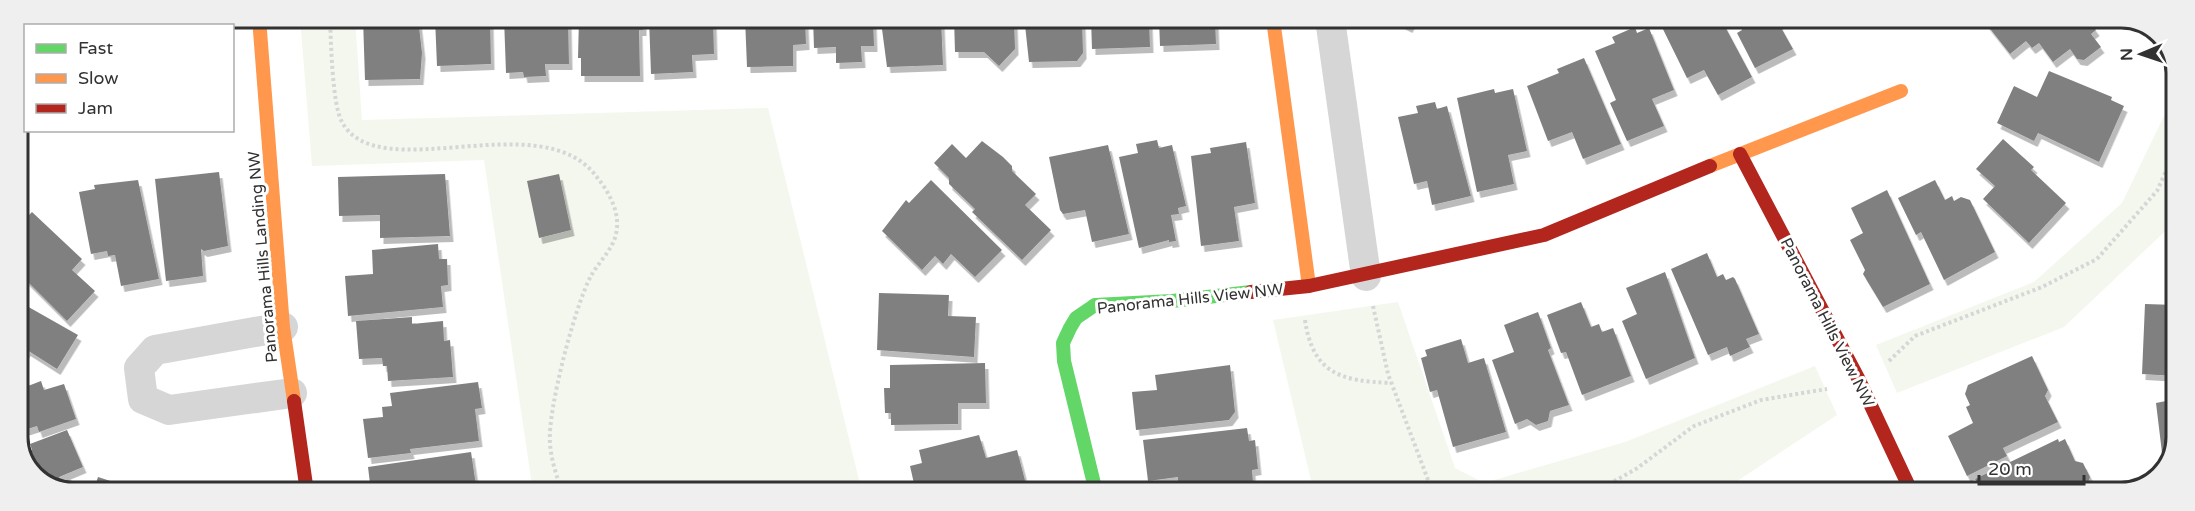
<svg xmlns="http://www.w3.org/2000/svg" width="2195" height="511" viewBox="0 0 2195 511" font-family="'Varela Round',sans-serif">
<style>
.green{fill:#f4f7ee}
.building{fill:#808080;filter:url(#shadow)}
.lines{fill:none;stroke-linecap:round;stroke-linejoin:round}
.path{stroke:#d6d6d6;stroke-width:4;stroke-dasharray:3 3;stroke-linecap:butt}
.street{stroke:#d6d6d6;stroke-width:30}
.fast{stroke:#63d668;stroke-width:14}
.slow{stroke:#ff974d;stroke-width:14}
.jam{stroke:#b3261e;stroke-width:14}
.labels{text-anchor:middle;stroke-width:6;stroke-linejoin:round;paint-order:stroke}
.street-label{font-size:16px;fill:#323232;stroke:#fff}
.rim{fill:none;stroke:#323232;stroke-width:3}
</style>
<defs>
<filter id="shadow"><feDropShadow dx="3.5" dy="6" stdDeviation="0" flood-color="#0004"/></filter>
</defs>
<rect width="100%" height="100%" fill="#fff"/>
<path class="green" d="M300,18H355L362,120L768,108L862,492H533L484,160L312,166Z
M2177,89L2176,221L2064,327L1897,393L1876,345L2034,282L2122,203Z
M1398,302L1455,468L1484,483L1625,442L1815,366L1837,415L1719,493H1314L1273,320Z"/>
<path class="building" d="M74,18H83V26H56Z
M95,18H141L142,26H95Z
M157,18H203V26H157Z
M363,18H418L422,53L420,79L365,80Z
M435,18H490L491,64L437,66Z
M504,18H568L569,64H545L546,76L524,77L523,72L506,73Z
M579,18H643V30H639L640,76H581V58H578Z
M649,18H713L714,54L692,55L693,72L651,74Z
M745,18H805L806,44L793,45V66L747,67Z
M813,18H873L874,46H861L862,62L836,63V47L814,48Z
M886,18H941L943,65L887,67L882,29L886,26Z
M954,18L1014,19L1015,49L999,66L984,52H955Z
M1028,19H1082L1083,53L1077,61L1029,62L1025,25Z
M1091,19H1149L1150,47L1092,49Z
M1159,19H1215L1216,44L1160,46Z
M1393,19H1413L1409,27Z
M1663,19H1721L1752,77L1718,95L1704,70L1687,78L1659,21Z
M1737,19H1788L1779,24L1793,49L1755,68L1737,33L1742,30Z
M1986,19H2088L2096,30L2091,34L2101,47L2084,60L2077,59L2070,49L2053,62L2039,43L2032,48L2026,41L2010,54L1984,21Z
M1635,27L1637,33L1649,28L1674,90L1652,99L1664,126L1627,141L1610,103L1616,100L1595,51L1615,43L1612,37Z
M26,56V87L18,88V74Z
M1584,58L1621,144L1583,159L1572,132L1548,141L1527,86L1559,73L1557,69Z
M2049,71L2112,97L2111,100L2124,106L2099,162L2038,133L2034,141L1997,123L2014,86L2037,97Z
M1494,89L1495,93L1513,89L1527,151L1508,155L1514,184L1477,192L1457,98Z
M1435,102L1437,109L1447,106L1471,196L1432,205L1427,181L1414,184L1398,117L1418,113L1416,106Z
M2003,139L2034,167L2031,170L2066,203L2029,243L1983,199L1995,186L1976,169Z
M1157,140L1159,148L1172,145L1186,206L1178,208L1179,214L1171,215L1176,241L1169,242V240L1139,248L1119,157L1138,153L1136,144Z
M982,141L1003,157L1012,166V171L1036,194L1025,205L1051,230L1022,260L972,212L975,209L949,184V178L934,163L952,144L966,158Z
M1246,142L1255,203L1234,207L1239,241L1201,246L1191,156L1211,153L1210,148Z
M1108,145L1129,234L1092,242L1085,210L1063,214L1060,210L1049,157Z
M219,172L228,246L204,251L201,249L203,276L166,281L155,179Z
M445,174L450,236L380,238V215L339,216L338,177Z
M559,174L571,230L539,238L527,181Z
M138,180L159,279L121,286L115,255L108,256L107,251L91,254L79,192L95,189L94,185Z
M931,180L1002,250L975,277L951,254L943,264L935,256L922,270L882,231L906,200L909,203Z
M1935,180L1945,200L1952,196L1954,201L1961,197L1970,200L1995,252L1944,280L1921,232L1916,235L1898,198Z
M1887,190L1930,284L1883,307L1863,274L1865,270L1850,240L1863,233L1851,208Z
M32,212L82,259L72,270L95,291L67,321L22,276H18V213L25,219Z
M438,244L439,259H447L448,285L441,286L443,307L348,316L345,276L373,274L372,250Z
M1707,253L1717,277L1723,274L1726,280L1733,277L1735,279L1759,334L1746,339L1750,347L1730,356L1727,347L1708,355L1671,269Z
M1665,272L1695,358L1646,379L1622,321L1637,314L1626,288Z
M879,293L949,295L948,316L976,317L974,357L877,350Z
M18,301L78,335L57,369L27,350L18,364Z
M1581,302L1591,327L1599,324L1602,332L1613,328L1631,376L1582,395L1566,352L1561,353L1547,315Z
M2145,304L2176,305V376L2142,374Z
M1538,312L1551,348L1548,350L1569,405L1550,411L1548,421L1536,425L1527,419L1515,424L1492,360L1514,352L1504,325Z
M412,317V324L443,321L444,341L450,340L453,377L388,381L387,366H383L382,358L359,359L356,321Z
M1461,339L1468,363L1484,358L1506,432L1453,447L1437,390L1430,392L1421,358L1427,356L1425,350Z
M2032,356L2048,390L2045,396L2058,422L2003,448L2007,456L1967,476L1948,436L1973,423L1966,407L1970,405L1965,394L1968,385Z
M985,363L986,403H958V424L891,425V413H885L884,388H890V365Z
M1230,365L1235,412L1229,420L1136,430L1132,392L1157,390L1155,375Z
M25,377L28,386L41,381L44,390L64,384L76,419L39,432L37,426L18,432V379Z
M478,382L482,408L475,409L479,441L410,449L411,453L368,458L363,419L383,417L382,407L392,406L390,393Z
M2176,399V448L2169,460L2163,461L2156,403Z
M1247,428L1249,441L1255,440L1258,469L1252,470L1253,482L1247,491L1177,492L1178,477L1148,481L1143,440Z
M67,430L83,467L59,477L65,491L63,492L32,474L23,453L32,450L30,444Z
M979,435L986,458L1017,450L1027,488L1011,492H929L927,485L915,488L910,466L922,463L919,450Z
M2058,439L2059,442L2065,439L2075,461L2083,463L2090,477L2087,486L2081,489L2083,493H1982L1975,479Z
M471,452L477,492H371L368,467Z
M98,477L135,489L134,492H93Z
M237,489V492H213V490Z"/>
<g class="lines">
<path class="path" d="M330,18C331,41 332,104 342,122C378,189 541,103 596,176C609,192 621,213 616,234C613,249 598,263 591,276C575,305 547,412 550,443C551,460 557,477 562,492
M1373,306L1388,374L1433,493
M1305,320C1313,374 1341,381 1391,383
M1889,361L1915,336L2042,287L2097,259L2157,191L2176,149
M1593,493L1636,469L1694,426L1761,400L1827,389"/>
<path class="street" d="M1330,19L1366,276
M283,327L155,350L139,368L143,399L169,410L292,393"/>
<path class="fast" d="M1096,492L1064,361L1063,343L1070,328L1076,318L1095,305L1172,301L1251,292"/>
<path class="slow" d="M259,18L283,327L294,401
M1273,19L1309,286
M1710,166L1901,91"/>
<path class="jam" d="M1740,154L1858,378L1912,493
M1251,292L1309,286L1544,235L1710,166
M294,401L307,492"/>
</g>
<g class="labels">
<g class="street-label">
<text transform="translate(262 257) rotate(-95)" y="6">Panorama Hills Landing NW</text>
<text transform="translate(1190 298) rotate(-6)" y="6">Panorama Hills View NW</text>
<text transform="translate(1828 322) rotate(63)" y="6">Panorama Hills View NW</text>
</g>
</g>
<path d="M0 0H2195V511H0ZM73 28H2121A45 45 0 0 1 2166 73V437A45 45 0 0 1 2121 482H73A45 45 0 0 1 28 437V73A45 45 0 0 1 73 28Z" fill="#efefef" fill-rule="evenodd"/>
<path class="rim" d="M73 28H2121A45 45 0 0 1 2166 73V437A45 45 0 0 1 2121 482H73A45 45 0 0 1 28 437V73A45 45 0 0 1 73 28Z"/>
<rect x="24" y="24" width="210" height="108" fill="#ffffff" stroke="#adadad" stroke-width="1.5"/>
<rect x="36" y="44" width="30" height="9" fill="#63d668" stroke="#adadad" stroke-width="1.5"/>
<text x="78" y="54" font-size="18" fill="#323232">Fast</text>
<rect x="36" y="74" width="30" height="9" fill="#ff974d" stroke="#adadad" stroke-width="1.5"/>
<text x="78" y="84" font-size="18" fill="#323232">Slow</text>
<rect x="36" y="104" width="30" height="9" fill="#b3261e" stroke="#adadad" stroke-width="1.5"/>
<text x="78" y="114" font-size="18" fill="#323232">Jam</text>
<g transform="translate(2141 54) rotate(268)" stroke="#ffffff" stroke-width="4.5" paint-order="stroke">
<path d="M0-4.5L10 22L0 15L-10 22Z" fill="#323232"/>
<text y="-9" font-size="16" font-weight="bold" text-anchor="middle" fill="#323232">N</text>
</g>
<path d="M1979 475v9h105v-9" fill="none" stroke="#323232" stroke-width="3"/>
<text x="1988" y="475" font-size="18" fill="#323232" stroke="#ffffff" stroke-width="4.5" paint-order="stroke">20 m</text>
</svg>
